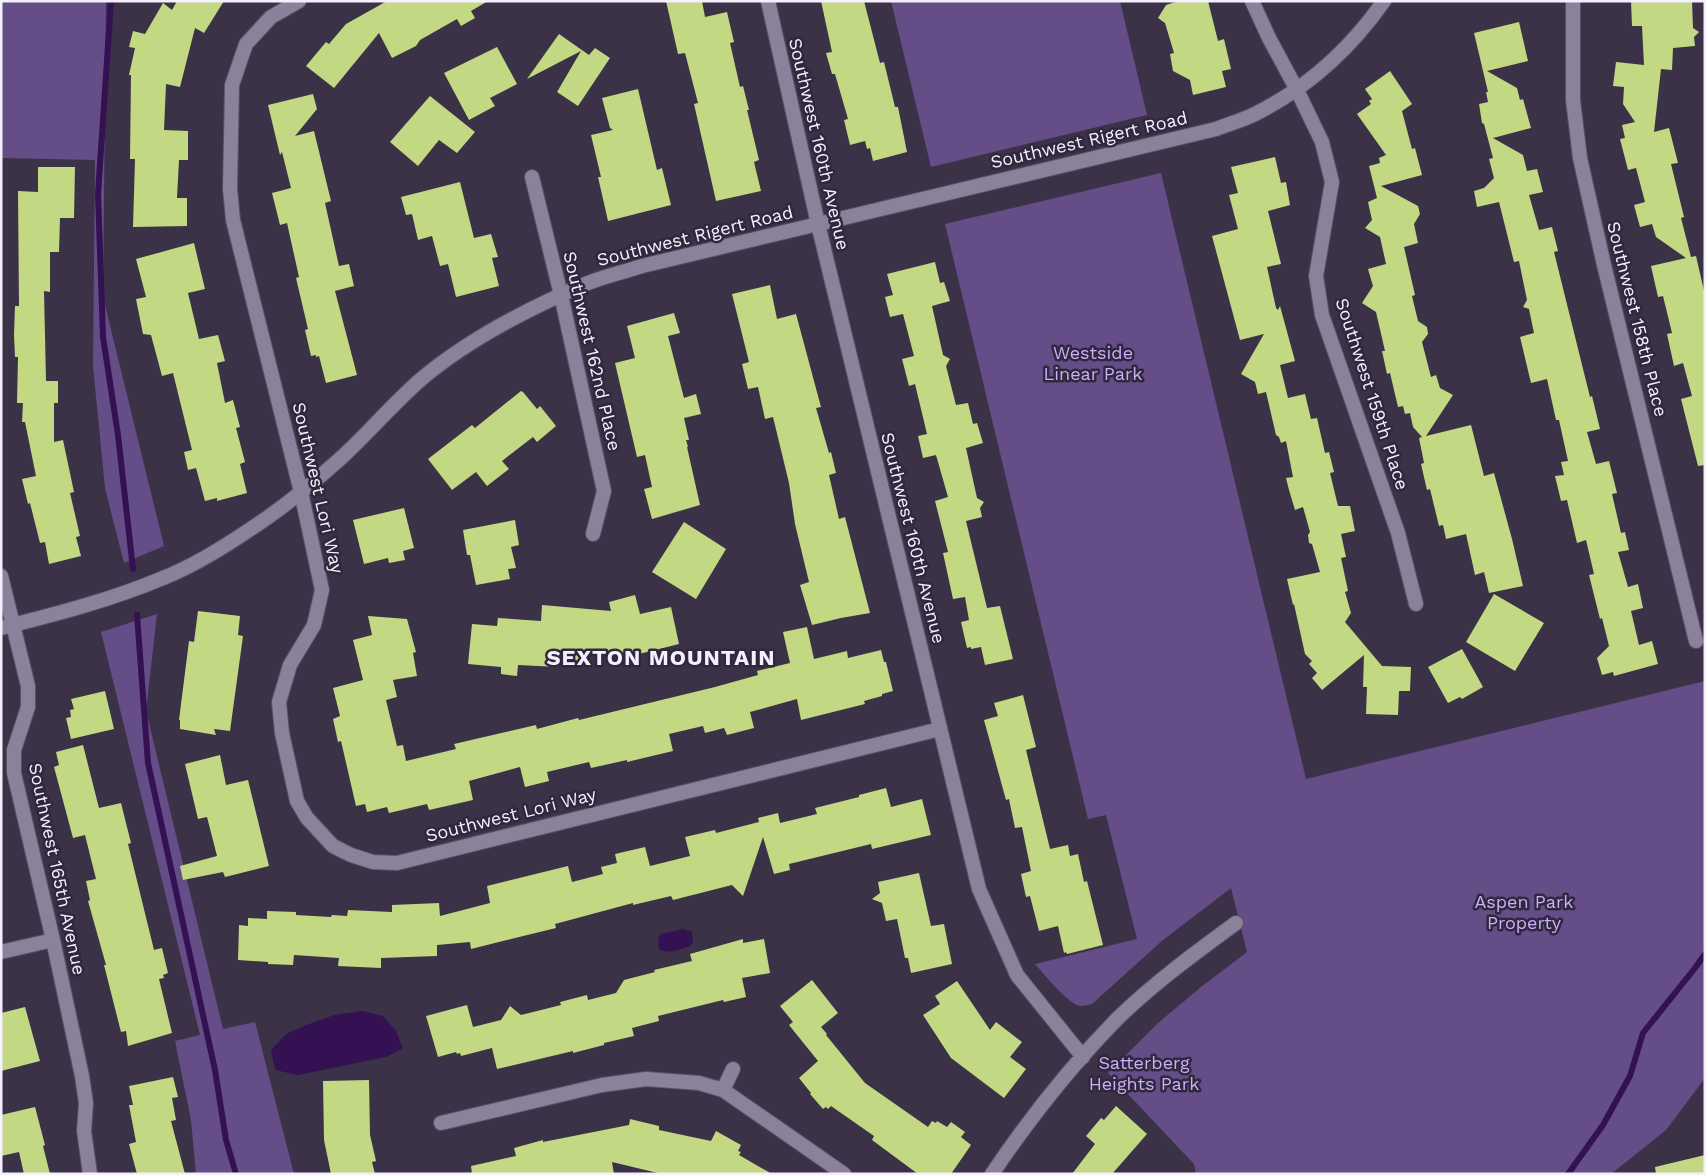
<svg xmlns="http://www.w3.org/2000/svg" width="1706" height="1175" viewBox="0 0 1706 1175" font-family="'Work Sans',sans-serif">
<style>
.green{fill:#654d87}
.water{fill:#331153}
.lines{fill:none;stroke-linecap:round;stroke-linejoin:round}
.stream{stroke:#331153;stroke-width:6}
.building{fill:#c3d882}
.minor-casing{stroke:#595164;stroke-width:16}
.minor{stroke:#8b819b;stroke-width:14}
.labels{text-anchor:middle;stroke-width:5;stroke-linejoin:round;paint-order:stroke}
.street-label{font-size:18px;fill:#f5f0fe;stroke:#30283d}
.park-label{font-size:18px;fill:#cdadfc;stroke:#30283d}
.district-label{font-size:22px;font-weight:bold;letter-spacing:1px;fill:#f5f0fe;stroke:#30283d}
</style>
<rect width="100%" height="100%" fill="#3b3248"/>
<path class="green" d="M1,1H106L103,297L164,546L124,563L105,488L93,366L95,160L1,158Z
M891,1H1120L1147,115L931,167Z
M1161,173L1306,779L1705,681V1078L1666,1130L1611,1174H1196L1194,1164L1108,1073L1158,1023L1201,987L1247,952L1231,888L1163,940L1092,1004C1088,1005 1084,1006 1080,1006C1068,1004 1043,973 1035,964L1137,939L1106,815L1088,819L945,224Z
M157,614L146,711L223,1029L255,1022L294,1174H196L191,1120L175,1041L200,1035L101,632Z"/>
<path class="water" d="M683,929L692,932L693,942L690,946C681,949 668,955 659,949L658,939L661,934Z
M362,1011L383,1016L396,1031L403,1048L386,1057L298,1075L275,1070L271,1050L286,1034L304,1026L334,1015Z"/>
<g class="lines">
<path class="stream" d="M111,1L98,194L103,337L118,435L133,569
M137,615L148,763L215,1070L226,1140L236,1174
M1568,1174L1603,1125L1630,1076L1643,1033L1695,968L1705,954"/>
</g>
<path class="building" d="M177,1H224L204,33L195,28L180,87L166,84L164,130L188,131V160H179L177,198H187V226L133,227L135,159H130L131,75H129L135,48L129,47L133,31L145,34L163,3L172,10Z
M387,1H488L471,11L475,18L461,26L457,19L420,40L416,46L392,58L379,33L334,88L306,66L326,42L329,44L346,24Z
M666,1H702L705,17L727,12L734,42L730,43L740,87L743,86L749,110H747L759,160L754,162L761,191L716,201L694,104L698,103L685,53L678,54Z
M821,1H864L880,63L884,62L895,107H898L907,152L873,161L870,148L867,149L865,141L850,145L844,120L848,119L835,74H832L826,53L832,52Z
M1179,1H1208L1218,41L1224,39L1231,69L1222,71L1226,87L1193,95L1190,80L1173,71L1170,54L1174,53L1165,23L1158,18L1166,5Z
M1631,1H1692L1693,28L1699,32L1694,37L1695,46L1673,48L1672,70L1661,69L1654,132L1669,128L1678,163L1671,164L1684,217L1681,218L1691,257L1696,256L1705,295V465L1698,466L1681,399L1692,396L1683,363L1674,366L1667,334L1672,333L1663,296L1658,297L1651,266L1686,258L1656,237L1652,224L1640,227L1634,205L1645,202L1636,168L1628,170L1620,139L1625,138L1622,125L1635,122L1623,104L1624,87L1613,86L1616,62L1644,65L1642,26H1632Z
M1519,22L1528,61L1487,71L1517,88L1520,100L1523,99L1531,128L1493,138L1523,155L1527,171L1537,169L1543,192L1529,195L1539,230L1552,227L1558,251L1554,252L1590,397L1592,396L1600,429L1587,432L1596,464L1609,461L1617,493L1612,494L1621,533L1625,532L1629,550L1618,552L1628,587L1638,584L1643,608L1631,611L1639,645L1652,641L1658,664L1614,676L1613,672L1602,675L1597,658L1609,646L1602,618L1600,619L1589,575L1594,574L1586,540L1577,543L1567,500L1561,501L1555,476L1564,475L1561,462L1568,461L1559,420H1556L1547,379L1531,383L1520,337L1534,333L1529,309L1523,307L1527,300L1519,261L1514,262L1499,202L1477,207L1474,191L1484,188L1494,178L1489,159L1493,158L1484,124L1482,123L1479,104L1488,102L1486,92H1488L1474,33Z
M559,34L589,55L595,48L610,58L578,106L557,92L581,51L527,79Z
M497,47L517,84L490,98L495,106L469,120L444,73Z
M1390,71L1412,104L1402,111L1412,149L1415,148L1422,175L1381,186L1418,206L1420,214L1414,224L1418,243L1404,247L1415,295L1412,296L1418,321L1427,327L1428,334L1422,342L1431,377L1436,375L1440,388L1453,395L1426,436L1471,425L1484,476L1494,473L1512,539L1523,586L1489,593L1484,572L1475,575L1466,534L1446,539L1443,525L1439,526L1430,489L1427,490L1421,464L1424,463L1419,438L1422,437L1413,427L1410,413L1405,414L1403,406L1398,407L1390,373L1387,374L1382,351H1385L1376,312L1362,303L1373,286L1368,269L1386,264L1380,237L1365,228L1372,220L1368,202L1377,198L1369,166L1380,163L1379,158L1386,155L1357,114L1371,104L1369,101L1372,99L1365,89Z
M638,89L657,170L662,168L671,205L608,221L598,177H601L591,135L613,130L610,128L602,98Z
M313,94L317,109L295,136L314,131L331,201L325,203L339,266L349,264L354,286L335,291L357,375L326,383L319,356L316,357V355L311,356L305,330L308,329L296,278L299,277L287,223L280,225L272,193L291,188L282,152L280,155L268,105Z
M430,96L475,132L457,153L439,140L418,166L390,142Z
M1275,157L1281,183L1286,182L1290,205L1268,211L1281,264L1267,267L1276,308L1278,310L1280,306L1295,361L1280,365L1288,398L1305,394L1311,419L1317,418L1325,453L1329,452L1334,472L1330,473L1338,506H1350L1355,531L1341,534L1346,557L1341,558L1348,591L1345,592L1351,613L1345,622L1382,666L1411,667L1410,691H1399L1398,715L1366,714L1367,687H1363L1364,655L1322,690L1312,678L1317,673L1309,664L1312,661L1305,654L1294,604L1293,605L1287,579L1320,572L1312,544L1309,543L1308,535L1310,532L1303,507L1295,510L1289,490L1286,478L1293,477L1286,441L1281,443L1279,437L1276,435L1266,392L1258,394L1255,382L1241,374L1264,334L1240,340L1212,236L1238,229L1229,195L1238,193L1231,167Z
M38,167H75L74,218H60L59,252H50V292L44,291L46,381H58V403H54V442L63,440L74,492L70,493L80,536L76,537L81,556L49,564L45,542L40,543L30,503L28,504L22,479L36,476L25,422H22L23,403H17L18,357H15L14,335L15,306H19L18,191L38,192Z
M460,182L474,238L491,234L498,257L492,258L499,286L456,297L448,264L440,266L432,236L418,240L412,214L406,215L401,197Z
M194,243L205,289L188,293L199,339L218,335L225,361L217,363L225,403L233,400L240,427L236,428L245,462L240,464L247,493L217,501V498L205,501L196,468L188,470L184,452L192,450L173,373L162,376L151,335L143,334L136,299L146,297L136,259Z
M935,262L940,283L944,282L950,301L932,306L943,355L950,359L946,366L956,405L968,403L973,424L977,423L983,443L966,448L977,498L984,502L980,508L982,517L966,521L987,608L1000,606L1013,659L985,665L981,647L971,649V647L967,648L961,622L969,620L965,597L953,599L943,553L948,552L935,501L948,497L936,455L923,458L918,436L927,434L915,384L909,386L902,359L914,356L903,314L890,317L885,297L893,295L887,274Z
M770,285L777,319L796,314L821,407L816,408L829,453L831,452L836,473L829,475L839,519L845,517L870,613L841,618L812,625L800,585L809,582L795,524L789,483L773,417L765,419L758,387L748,389L742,364L749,362L732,294Z
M674,313L680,333L668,336L684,398L696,394L701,414L684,418L689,440H686L688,447H687L700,505L652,519L644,489L652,487L645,455L637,457L615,363L635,358L627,326Z
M521,391L523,392L537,409L540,406L556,426L537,442L533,437L502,461L509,469L487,486L476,472L452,490L428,459L472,425L475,428Z
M404,508L414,548L403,551L405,560L389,563L388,558L364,564L353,520Z
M515,520L519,545L511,547L516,568L508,569L510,579L476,585L470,555H467L463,530Z
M684,522L726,549L696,599L652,572Z
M1494,594L1544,623L1515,671L1466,642Z
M635,595L640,614L671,607L679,644L623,658L622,653H583L582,661L558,659V667L518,665L517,676L501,674V667L468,664L472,624L497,626L498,618L541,621L542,605L611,611L609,602Z
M198,611L240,616L238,635L243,636L230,731L214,729L216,735L180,729V720H179L189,641L194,642Z
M368,616L407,619L416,652L413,653L417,676L393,680L397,697L386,700L397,746L403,745L406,761L456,749L454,744L536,725L537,729L578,718L579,720L715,687L758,675L757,671L790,663L783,632L807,627L814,659L847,651L848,658L881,650L884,662H886L893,691L882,694V696L864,701L865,704L801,720L797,699L750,712L754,728L727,735L724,728L705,733L703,726L669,734L673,751L627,762V760L591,768L589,762L547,772L549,781L525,787L520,767L469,781L473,800L429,810L427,804L389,813L387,807L367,812L365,804L356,806L341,741L338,742L333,719L340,716L333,688L363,680L353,640L372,635Z
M1462,649L1483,687L1462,699L1460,697L1448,703L1428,667Z
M105,691L114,729L71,739L66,718L71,717L70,710L74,709L71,699Z
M1023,695L1036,747L1026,750L1050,849L1068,845L1070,856L1078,854L1084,882L1087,881L1103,945L1067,954L1066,952L1064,953L1058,926L1039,931L1030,896L1026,897L1021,874L1031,871L1022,827L1015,828L1009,799L1006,800L984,720L998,716L994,703Z
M83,745L99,808L121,803L131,843L128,844L154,950L162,948L168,973L163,975L164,978L159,979L172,1033L128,1046L126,1031L121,1032L104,965H106L88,901L90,900L86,881L96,879L85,835L73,838L54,767L59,765L56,752Z
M220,755L226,785L248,780L269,866L225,877L223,872L183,880L180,866L217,856L207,817L198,819L185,764Z
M886,788L891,807L922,799L931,835L872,849L871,844L789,864L790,870L774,874L763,837L743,896L732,885L673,900L671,896L633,905V903L555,924L556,928L471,949L470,942L437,945V956L381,958V968L338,966L339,958L294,955L293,965L268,964V962L238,960L239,925L248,926V918L267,919V911L296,912V915L331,917L332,915L347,916L348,910L392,912V905L439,903L440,916L490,903L487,886L568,866L572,882L603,874L601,867L617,863L615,854L645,847L650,866L690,856L685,837L715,830L716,833L759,822L758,818L778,813L780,823L817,814L815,808L859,797V795Z
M919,873L931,926L944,924L952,964L911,973L908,958H905L897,919L886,921L882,903L872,899L880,893L878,882Z
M743,939V943L764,939L770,973L742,978L746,997L724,1002L723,1000L658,1016L659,1021L632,1028L634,1036L604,1043V1045L573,1053V1051L497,1069L492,1048L461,1056L460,1053L457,1054L456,1052L438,1057L426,1016L467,1005L473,1027L501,1020L510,1006L521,1015L561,1005L560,1002L587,995L588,1000L616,993L624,980L655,972L654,970L692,961L690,954Z
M812,980L838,1013L821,1027L827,1034L826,1035L865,1083L928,1127L932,1121L936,1123L937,1121L947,1127L951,1122L965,1132L961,1137L971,1145L951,1174H918L872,1140L874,1136L831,1106L828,1109L826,1107L823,1109L810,1094L811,1093L799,1078L818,1061L789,1025L793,1022L780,1006Z
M957,981L990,1030L996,1022L1022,1042L1010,1057L1026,1069L1004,1098L951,1058L923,1015L940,1004L935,996Z
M25,1007L40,1061L1,1071V1013Z
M173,1077L178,1097L172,1098L176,1120L171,1121L185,1174H137L129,1144L136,1142L129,1105H133L129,1086Z
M369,1080L370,1135L376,1161L372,1162L375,1174H331L324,1140L323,1081Z
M1116,1106L1147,1134L1112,1174H1072L1095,1144L1086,1136L1101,1118L1104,1120Z
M35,1107L45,1145L43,1146L50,1174H24L19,1152L1,1156V1115Z
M630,1119L659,1126V1130L711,1141L716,1131L741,1145L738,1151L741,1152L739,1155L772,1174H662L612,1162L614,1174H472L471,1166L516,1156L514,1148L543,1140V1142L629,1125Z
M1705,1155V1174H1656L1655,1167Z"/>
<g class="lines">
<g class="minor-casing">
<path id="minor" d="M299,1L271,17L246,44L232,85L230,189L233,220L301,492L322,590L314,625L290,665L279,702L282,733L297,801L307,818L333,846L351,855L373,862L397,863L940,729
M768,1L818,224L979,889L1017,975L1083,1057
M1252,1L1269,38L1297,90L1322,142L1332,182L1316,276L1322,315L1398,533L1416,604
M1573,1V100L1580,158L1604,265L1696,641
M532,177L561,295L604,491L593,534
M1,576L28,686V707L14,750V773L53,940L82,1076L86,1103L84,1131L90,1174
M1,628C56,614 111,600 163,578C191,567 227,545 252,528C283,508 313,483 341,458C368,433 391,406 419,381C468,339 529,308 588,283C605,276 624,272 642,266L1216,129C1229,124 1243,120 1255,114C1307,88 1351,48 1384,1
M1,952L53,940
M723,1090L733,1069
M441,1123L602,1085L646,1079L699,1083L723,1090L844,1174
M992,1174C1029,1119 1071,1066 1117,1019C1154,983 1195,953 1236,923"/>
</g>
<use href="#minor" class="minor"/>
</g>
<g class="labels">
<g class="street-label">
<text transform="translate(1089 140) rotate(-13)" y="6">Southwest Rigert Road</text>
<text transform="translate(819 144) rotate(77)" y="6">Southwest 160th Avenue</text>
<text transform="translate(695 236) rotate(-14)" y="6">Southwest Rigert Road</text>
<text transform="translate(1637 319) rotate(76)" y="6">Southwest 158th Place</text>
<text transform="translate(592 351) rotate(77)" y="6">Southwest 162nd Place</text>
<text transform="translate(1372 394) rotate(72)" y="6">Southwest 159th Place</text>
<text transform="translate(318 488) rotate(77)" y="6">Southwest Lori Way</text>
<text transform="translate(913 538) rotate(76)" y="6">Southwest 160th Avenue</text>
<text transform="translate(511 815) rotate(-14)" y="6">Southwest Lori Way</text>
<text transform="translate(57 869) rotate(78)" y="6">Southwest 165th Avenue</text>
</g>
<g class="park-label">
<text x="1093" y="359">Westside<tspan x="1093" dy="21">Linear Park</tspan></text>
<text x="1524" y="908">Aspen Park<tspan x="1524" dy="21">Property</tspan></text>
<text x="1144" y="1069">Satterberg<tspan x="1144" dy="21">Heights Park</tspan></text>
</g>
<g class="district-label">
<text x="661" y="665">SEXTON MOUNTAIN</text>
</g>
</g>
<rect width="1706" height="1175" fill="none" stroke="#f5f0fe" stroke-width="5"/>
</svg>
